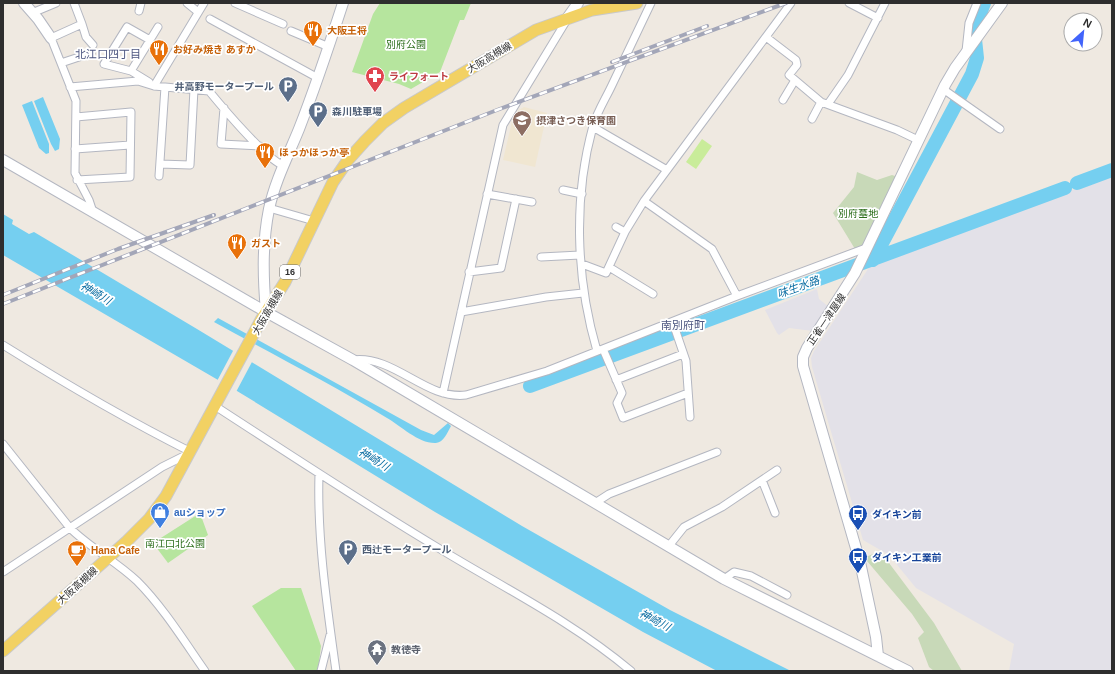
<svg xmlns="http://www.w3.org/2000/svg" width="1115" height="674" viewBox="0 0 1115 674" font-family="Helvetica,'Noto Sans JP',sans-serif">
<style>
.industrial{fill:#e3e1e8}
.education{fill:#f0e6d1}
.green{fill:#b6e59e}
.cemetery{fill:#c8d9b8}
.pitch{fill:#c9ec9a}
.water{fill:#75cff0}
.pier{fill:#efe9e1}
.lines{fill:none;stroke-linecap:round;stroke-linejoin:round}
.river{stroke:#75cff0;stroke-width:14}
.street-casing{stroke:#b4b7c1;stroke-width:9}
.secondary-casing{stroke:#b4b7c1;stroke-width:12}
.primary-casing{stroke:#c9c9c9;stroke-width:13}
.street{stroke:#fff;stroke-width:7}
.secondary{stroke:#fff;stroke-width:10}
.primary{stroke:#f2d163;stroke-width:11}
.rail-casing{stroke:#a3a6b8;stroke-width:4}
.rail{stroke:#fff;stroke-width:2.5;stroke-dasharray:8;stroke-linecap:butt}
.labels{text-anchor:middle;stroke-width:3.5;stroke-linejoin:round;paint-order:stroke}
.shield{fill:#fff;stroke:#6d6d6d;stroke-width:1}
.shield-label{font-size:9px;font-weight:bold;fill:#2e2e2e}
.food-label{font-size:10px;font-weight:bold;fill:#c56008;stroke:#fff;text-anchor:start}
.park-label{font-size:10px;fill:#2c6e1b;stroke:#fff}
.street-label{font-size:10px;fill:#2e2e2e;stroke:#fff}
.health-label{font-size:10px;font-weight:bold;fill:#be3a42;stroke:#fff;text-anchor:start}
.service-label{font-size:10px;font-weight:bold;fill:#4e5e75;stroke:#fff;text-anchor:start}
.education-label{font-size:10px;font-weight:bold;fill:#785e54;stroke:#fff;text-anchor:start}
.shop-label{font-size:10px;font-weight:bold;fill:#366cbe;stroke:#fff;text-anchor:start}
.transit-label{font-size:10px;font-weight:bold;fill:#164399;stroke:#fff;text-anchor:start}
.worship-label{font-size:10px;font-weight:bold;fill:#5b616d;stroke:#fff;text-anchor:start}
.neighbourhood-label{font-size:11px;fill:#4d5680;stroke:#fff}
.water-label{font-size:11px;font-style:italic;fill:#0d6fa3;stroke:#fff}
</style>
<rect width="100%" height="100%" fill="#efe9e1"/>
<path class="industrial" d="M1112,175V671H1009L1014,644L916,588L889,555L863,540L812,367L811,358L814,351L870,266Z
M817,289L819,299L829,307L813,331L789,328L779,335L777,333L765,310Z"/>
<path class="education" d="M524,107L547,113L535,167L503,160L514,113Z"/>
<path class="green" d="M380,3H471L464,20H460L440,72L411,89L399,84L352,72L373,14Z
M200,513L208,535L168,563L153,543Z
M281,588H301L321,646L318,671H296L252,606Z"/>
<path class="cemetery" d="M857,172L877,180L892,175L895,176V180L862,246L855,249L833,213L854,187Z
M880,551L934,623L962,671H934L929,667L918,638L924,632L912,614L867,561L866,557Z"/>
<path class="pitch" d="M702,139L712,146L696,169L686,162Z"/>
<path class="water" d="M43,97L60,139L59,149L55,151L51,144L34,101Z
M32,101L49,144V153L46,154L39,148L22,105Z
M3,214L13,220L12,224L29,234L34,232L197,329L522,526L670,610L791,671H717L643,632L435,512L237,391L3,255Z
M218,318L421,430L434,435L448,423L451,426C447,433 444,442 436,443C419,444 401,426 387,418C331,384 272,354 214,322Z"/>
<path class="pier" d="M234,349L253,360L236,392L217,381Z"/>
<g class="lines">
<path class="river" d="M1077,183L1112,170
M873,260L972,74L977,58L974,30L984,3
M530,386L1065,188"/>
<g class="street-casing">
<path id="street" d="M74,3L82,24L51,38L76,101L75,173L89,200L93,212
M187,3L198,12
M235,3L283,24
M849,3L878,18
M139,11L141,3
M32,13L56,3
M210,19L318,78
M82,24L86,37L93,45
M291,31L329,47
M766,37L796,60L797,65L789,75L821,102L897,130L918,140
M966,51L969,23L977,3
M61,63L91,53
M131,71L158,27
M149,82L131,71L104,64L127,27L150,40
M154,86L204,3
M70,87L138,81L154,86L209,91C223,108 266,159 284,166
M943,89L1000,129
M783,100L795,80
M828,104L848,75L885,3
M224,108L221,144L260,146
M76,117L131,112L130,177L77,180
M812,119L821,102
M593,127L667,170
M75,149L130,145
M160,164L190,165L194,89
M159,176L165,87
M563,190L582,194
M487,194L532,202
M269,208L314,221
M616,227L625,232
M541,257L580,255
M582,264L606,273L625,232L644,201
M609,267L653,294
M469,272L501,268L516,199
M737,296L712,249L644,201L791,3
M461,312L546,297L583,293
M673,323L686,361L690,417
M3,345C64,383 127,420 191,452
M603,349L622,393L617,403L623,418L688,393
M597,351C576,279 573,199 593,126C597,112 606,98 612,85C625,58 638,30 651,3
M353,360C395,355 425,400 466,395L547,371L737,296L866,248
M616,380L683,354
M443,393L503,125L568,18
M215,406C289,454 363,503 440,549C504,588 573,622 631,671
M3,444L70,528C90,548 116,561 137,581C163,607 184,641 205,671
M319,474C317,539 327,606 336,671
M762,480L775,513
M595,503L609,494L717,452
M668,547L684,527L722,507L777,470
M3,572L162,467L188,454
M724,579L734,572L751,576L787,595
M321,671L330,635"/>
</g>
<g class="secondary-casing">
<path id="secondary" d="M24,3L38,19L51,38
M568,17L578,3
M3,160L266,312L353,360L724,579L908,671
M266,312C263,277 262,244 269,209C275,181 288,156 299,129C315,88 329,46 343,3
M878,656L876,637L860,562L803,366V357L807,348L855,273L945,85L955,68L1002,3"/>
</g>
<g class="primary-casing">
<path id="primary" d="M3,651L127,541L149,519L166,496L261,320L285,282L333,182L348,160L365,141L383,123L404,108L536,30L592,10L637,3"/>
</g>
<use href="#street" class="street"/>
<use href="#secondary" class="secondary"/>
<use href="#primary" class="primary"/>
<g class="rail-casing">
<path id="rail" d="M612,62L707,26
M3,295L118,249L214,215
M3,304L497,110L786,3"/>
</g>
<use href="#rail" class="rail"/>
</g>
<defs>
<g id="restaurant-pin" transform="scale(1)"><path d="M0 17L-7.5 6A9.5 9.5 0 1 1 7.5 6Z" fill="#e8710a" stroke="#fff"/><path d="M-5-6h1v4h1v-4h1v4h1v-4h1v5L-1.5 .5V6h-2V.5L-5-1ZM5-6V6H3V1.5H1.5Q1.5-4 5-6Z" fill="#fff"/></g>
<g id="pharmacy-pin" transform="scale(1)"><path d="M0 17L-7.5 6A9.5 9.5 0 1 1 7.5 6Z" fill="#e0444e" stroke="#fff"/><path d="M-2-6h4v4h4v4h-4v4h-4v-4h-4v-4h4Z" fill="#fff"/></g>
<g id="parking-pin" transform="scale(1)"><path d="M0 17L-7.5 6A9.5 9.5 0 1 1 7.5 6Z" fill="#5c6f8a" stroke="#fff"/><path d="M-3.5-5.5H1a3.5 3.5 0 0 1 0 7H-1V5.5H-3.5ZM-1-3.4V-.6H.8a1.4 1.4 0 0 0 0-2.8Z" fill="#fff"/></g>
<g id="school-pin" transform="scale(1)"><path d="M0 17L-7.5 6A9.5 9.5 0 1 1 7.5 6Z" fill="#8d6e63" stroke="#fff"/><path d="M0-5L7-2L0 1L-7-2ZM-4 1L0 2.5L4 1V4Q0 6-4 4Z" fill="#fff"/></g>
<g id="shop-pin" transform="scale(1)"><path d="M0 17L-7.5 6A9.5 9.5 0 1 1 7.5 6Z" fill="#3f7fe0" stroke="#fff"/><path d="M-5-2.5h2.3a2.7 3.5 0 0 1 5.4 0H5L5.5 6h-11ZM-1.5-2.5h3a1.5 2.3 0 0 0-3 0Z" fill="#fff"/></g>
<g id="bus-pin" transform="scale(1)"><path d="M0 17L-7.5 6A9.5 9.5 0 1 1 7.5 6Z" fill="#1a4fb4" stroke="#fff"/><path d="M-5-6H5V4H4V6H2V4H-2V6H-4V4H-5ZM-3.5-4V0h7V-4ZM-3.5 1.2v1.5H-2V1.2ZM2 1.2v1.5H3.5V1.2Z" fill="#fff"/></g>
<g id="cafe-pin" transform="scale(1)"><path d="M0 17L-7.5 6A9.5 9.5 0 1 1 7.5 6Z" fill="#e8710a" stroke="#fff"/><path d="M-5.5-4.5H6V0H3Q3 3.5 0 3.5H-2.5Q-5.5 3.5-5.5 0ZM3-3.2v2h1.7v-2ZM-6 4.5H4V6H-6Z" fill="#fff"/></g>
<g id="temple-pin" transform="scale(1)"><path d="M0 17L-7.5 6A9.5 9.5 0 1 1 7.5 6Z" fill="#6b7280" stroke="#fff"/><path d="M0-6L5-2H3V0L6.5 2.5H4V6H1.5V3h-3V6H-4V2.5H-6.5L-3 0V-2H-5Z" fill="#fff"/></g>
</defs>
<g fill-rule="evenodd">
<use href="#restaurant-pin" x="313" y="30"/>
<use href="#restaurant-pin" x="159" y="49"/>
<use href="#pharmacy-pin" x="375" y="76"/>
<use href="#parking-pin" x="288" y="86"/>
<use href="#parking-pin" x="318" y="111"/>
<use href="#school-pin" x="522" y="120"/>
<use href="#restaurant-pin" x="265" y="152"/>
<use href="#restaurant-pin" x="237" y="243"/>
<use href="#shop-pin" x="160" y="512"/>
<use href="#bus-pin" x="858" y="514"/>
<use href="#parking-pin" x="348" y="549"/>
<use href="#cafe-pin" x="77" y="550"/>
<use href="#bus-pin" x="858" y="557"/>
<use href="#temple-pin" x="377" y="649"/>
</g>
<g class="labels">
<rect class="shield" x="280" y="265" width="20" height="14" rx="3"/>
<g class="shield-label">
<text x="290" y="275">16</text>
</g>
<g class="food-label">
<text x="327" y="34">大阪王将</text>
<text x="173" y="53">お好み焼き あすか</text>
<text x="279" y="156">ほっかほっか亭</text>
<text x="251" y="247">ガスト</text>
<text x="91" y="554">Hana Cafe</text>
</g>
<g class="park-label">
<text x="406" y="48">別府公園</text>
<text x="858" y="217">別府墓地</text>
<text x="175" y="547">南江口北公園</text>
</g>
<g class="street-label">
<text transform="translate(489 57) rotate(-31)" y="4">大阪高槻線</text>
<text transform="translate(267 312) rotate(-60)" y="4">大阪高槻線</text>
<text transform="translate(826 319) rotate(-56)" y="4">正雀一津屋線</text>
<text transform="translate(77 585) rotate(-42)" y="4">大阪高槻線</text>
</g>
<g class="health-label">
<text x="389" y="80">ライフォート</text>
</g>
<g class="service-label">
<text x="274" y="90" text-anchor="end">井高野モータープール</text>
<text x="332" y="115">森川駐車場</text>
<text x="362" y="553">西辻モータープール</text>
</g>
<g class="education-label">
<text x="536" y="124">摂津さつき保育園</text>
</g>
<g class="shop-label">
<text x="174" y="516">auショップ</text>
</g>
<g class="transit-label">
<text x="872" y="518">ダイキン前</text>
<text x="872" y="561">ダイキン工業前</text>
</g>
<g class="worship-label">
<text x="391" y="653">教徳寺</text>
</g>
<g class="neighbourhood-label">
<text x="108" y="58">北江口四丁目</text>
<text x="683" y="329">南別府町</text>
</g>
<g class="water-label">
<text transform="translate(798 287) rotate(-20)" y="4">味生水路</text>
<text transform="translate(96 293) rotate(31)" y="4">神崎川</text>
<text transform="translate(374 459) rotate(31)" y="4">神崎川</text>
<text transform="translate(655 620) rotate(28)" y="4">神崎川</text>
</g>
</g>
<rect width="1115" height="674" fill="none" stroke="#2e2e2e" stroke-width="8"/>
<g transform="translate(1083 32) rotate(27)"><circle r="19" fill="#ffffff" stroke="#ababab"/>
<path d="M0-3L7 15L0 10L-7 15Z" fill="#4264fb"/>
<text y="-6" font-size="11" font-weight="bold" text-anchor="middle" fill="#2e2e2e">N</text>
</g>
</svg>
